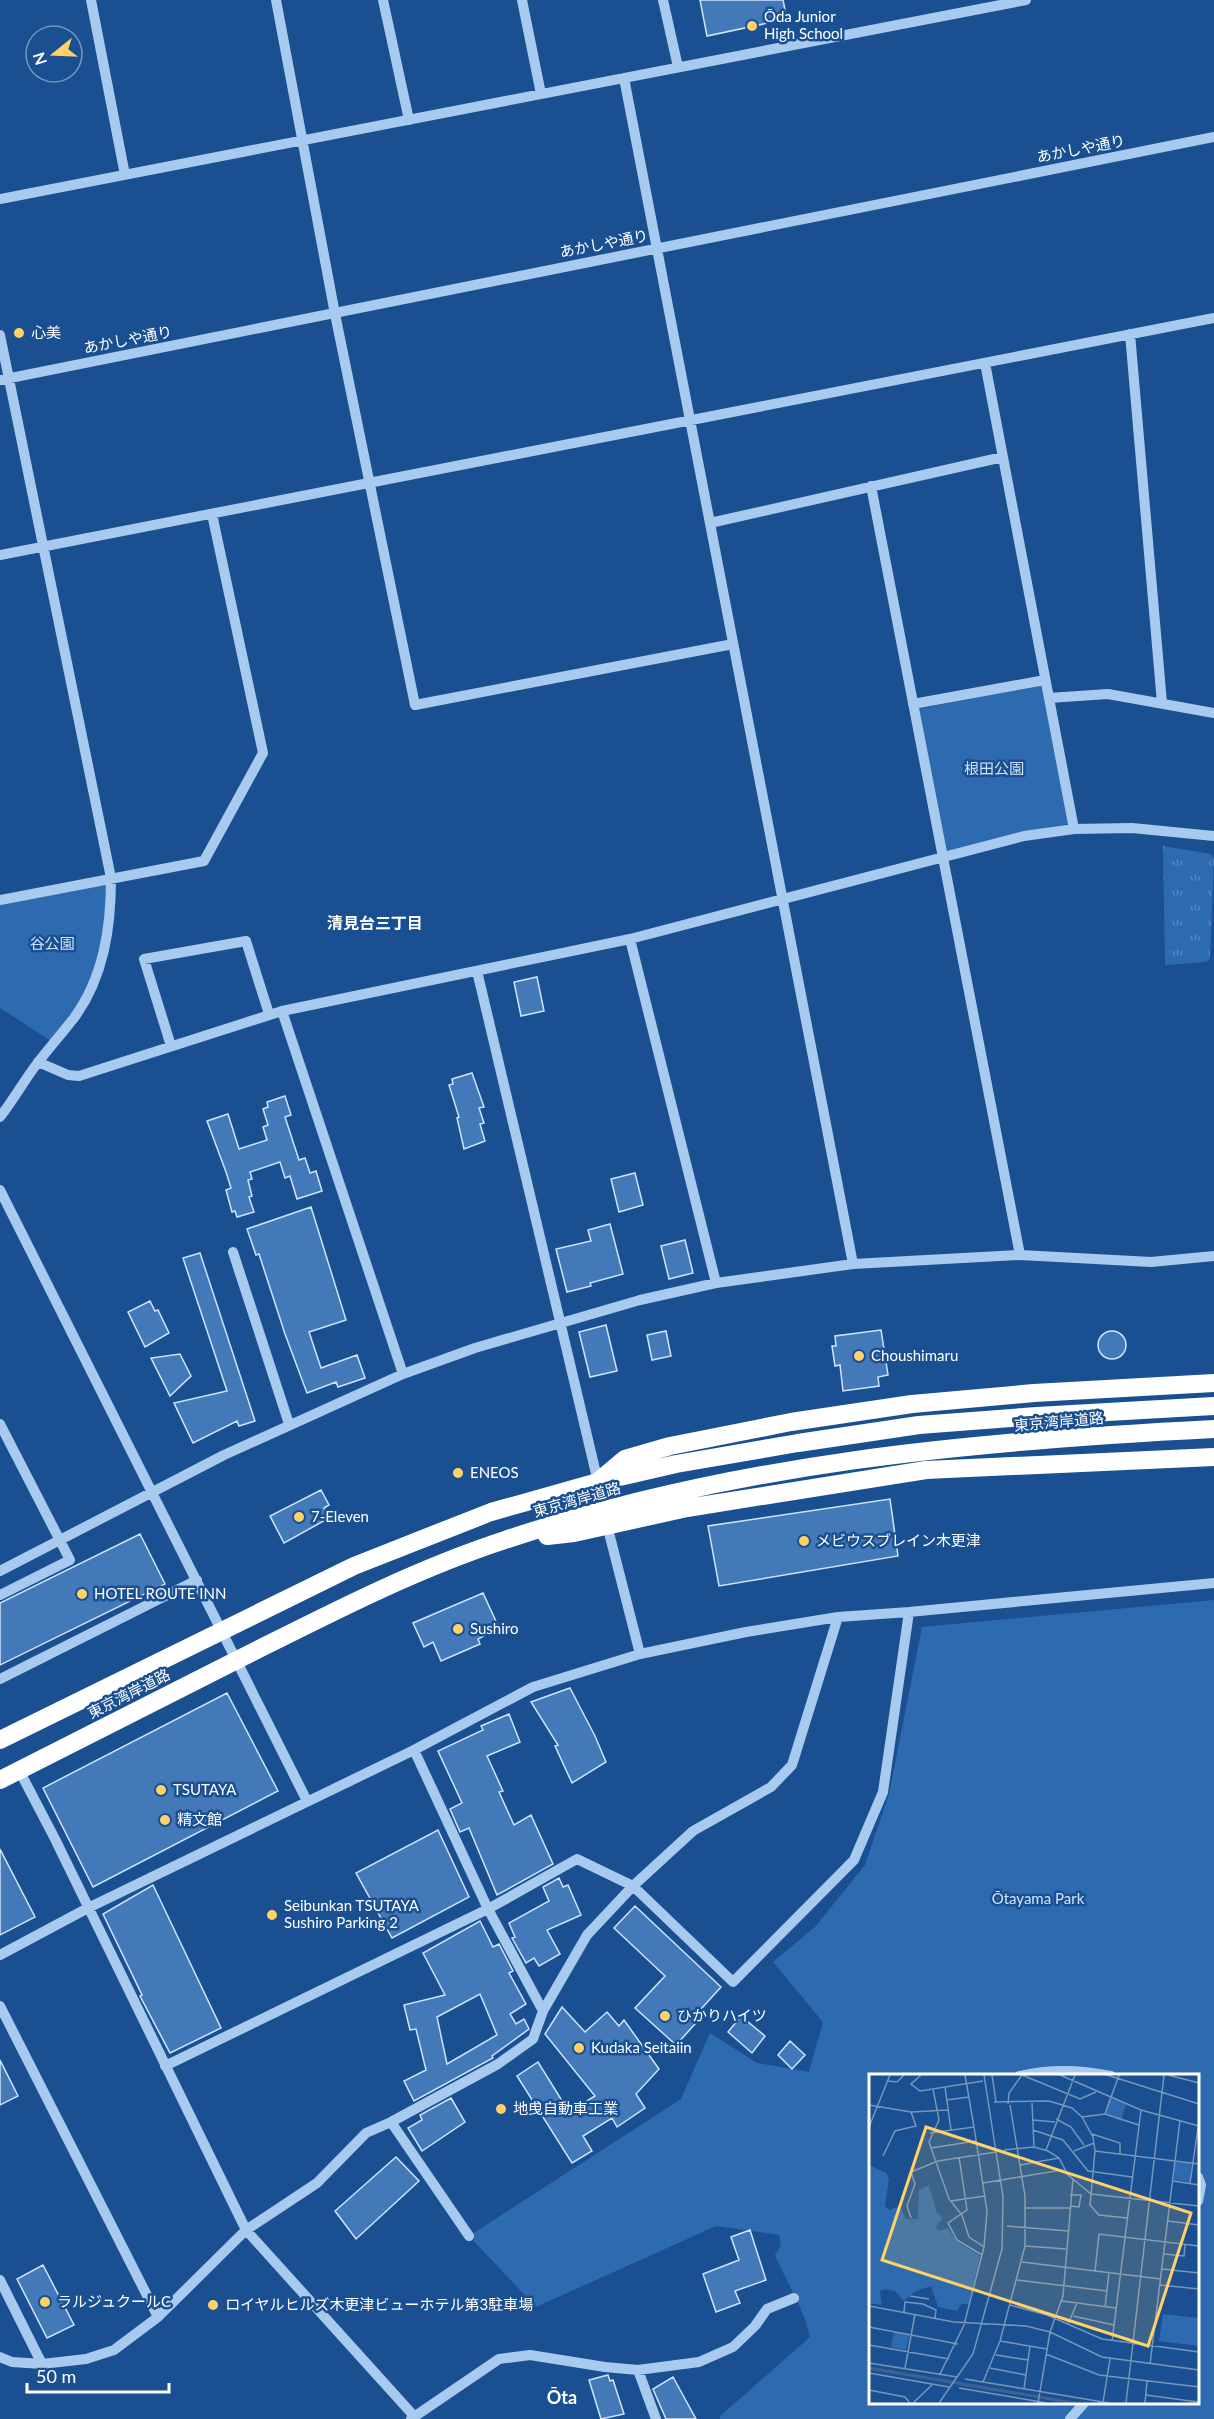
<svg xmlns="http://www.w3.org/2000/svg" width="1214" height="2419" viewBox="0 0 1214 2419" font-family="Lato,'Noto Sans JP',sans-serif">
<style>
.grass{fill:url(#grass-tufts)}
.green{fill:#2d6aaf;fill-rule:evenodd}
.building{fill:#4379b9;stroke:#cfe4fa;stroke-width:1.5;fill-rule:evenodd}
.lines{fill:none;stroke-linecap:round;stroke-linejoin:round}
.minor{stroke:#a9caef;stroke-width:10}
.highway{stroke:#fff;stroke-width:18}
.poi-dot{fill:#ffd167;stroke:#1a5091;stroke-width:2}
.labels{text-anchor:middle;stroke-width:5;stroke-linejoin:round;paint-order:stroke}
.poi-label{font-size:15px;fill:#fff;stroke:#1a5091;text-anchor:start}
.street-label{font-size:15px;fill:#fff;stroke:#1a5091}
.park-label{font-size:15px;fill:#cfe4fa;stroke:#1a5091}
.neighbourhood-label{font-size:16px;font-weight:bold;fill:#fff;stroke:#1a5091}
.quarter-label{font-size:18px;font-weight:bold;fill:#fff;stroke:#1a5091}
.inset-river{fill:none;stroke:#3c6391;stroke-width:3}
.inset-road{fill:none;stroke:#7696bd;stroke-width:1.5}
.view{fill:#ffd167;fill-opacity:0.15;stroke:#ffd167;stroke-width:3}
.inset-edge{fill:none;stroke:#fff;stroke-width:3}
</style>
<defs>
<pattern id="grass-tufts" width="24" height="20" patternUnits="userSpaceOnUse" patternTransform="scale(1.5)"><rect width="24" height="20" fill="#2d6aaf"/><path d="M3 7l-1-3M5 7V3M7 7l1-3M15 17l-1-3M17 17v-4M19 17l1-3" fill="none" stroke="#5788bf"/></pattern>
</defs>
<rect width="100%" height="100%" fill="#1a5091"/>
<path class="grass" d="M1163,846L1211,854L1214,858L1210,959L1206,962L1165,965Z"/>
<path class="green" d="M1042,684L1069,824L1024,832L945,853L919,709Z
M111,878L96,977L54,1043L0,1008V900Z
M1214,1600V2419H720V2416L810,2337C804,2309 787,2283 775,2255L781,2246L779,2235L716,2226L536,2307L469,2236L681,2099L710,2033L757,2063L809,2072L823,2022L773,1962L815,1927L865,1865L889,1794L922,1627ZM870,2076H1198V2402H870Z"/>
<path class="building" d="M700,0H783L787,19L707,36Z
M537,977L544,1011L521,1016L514,982Z
M472,1073L484,1107L479,1108L484,1123L480,1124L485,1141L464,1149L457,1118L459,1117L449,1085L453,1084L452,1079Z
M285,1096L291,1115L285,1117L299,1160L305,1158L310,1173L316,1171L322,1191L297,1199L290,1176L285,1178L280,1162L250,1172L252,1179L248,1180L252,1196L249,1197L254,1212L237,1217L235,1211L232,1212L226,1190L231,1188L226,1172L207,1121L228,1114L239,1149L267,1140L263,1127L268,1125L263,1109L268,1107L267,1102Z
M635,1173L643,1205L619,1212L611,1179Z
M311,1207L346,1320L309,1332L321,1368L357,1355L365,1378L338,1387L336,1382L307,1393L285,1334L259,1254L256,1255L247,1229Z
M610,1224L623,1274L590,1283L591,1286L567,1292L556,1249L591,1241L588,1230Z
M685,1240L693,1273L669,1279L661,1246Z
M200,1253L255,1421L239,1426L237,1421L193,1443L174,1403L227,1391L183,1258Z
M150,1301L155,1311L158,1310L169,1333L145,1347L128,1312Z
M606,1325L617,1371L590,1377L579,1332Z
M881,1330L888,1375L878,1377L879,1386L843,1391L840,1365L835,1366L832,1346H836L835,1336Z
M1098 1345a14 14 0 1 1 28 0a14 14 0 1 1-28 0Z
M666,1331L671,1356L652,1360L647,1335Z
M180,1354L191,1376L170,1396L151,1358Z
M321,1490L329,1505L324,1508L329,1518L284,1543L270,1516Z
M890,1499L898,1556L719,1586L708,1526Z
M140,1534L165,1584L0,1665V1603Z
M483,1593L499,1628L478,1639L480,1644L441,1661L433,1642L424,1647L413,1623Z
M570,1688L595,1736L606,1762L572,1783L555,1746L558,1745L531,1702Z
M227,1693L278,1791L93,1887L43,1788Z
M509,1714L520,1742L487,1756L503,1791L499,1792L514,1825L531,1815L553,1864L497,1895L469,1828L460,1832L450,1809L462,1803L438,1751L483,1730L481,1726Z
M438,1830L469,1897L392,1938L356,1873Z
M0,1849L35,1917L0,1935Z
M559,1878L563,1887L568,1885L581,1915L547,1930L560,1954L539,1966L534,1958L526,1963L512,1938L515,1937L509,1923L549,1901L543,1887Z
M153,1885L221,2028L170,2053L140,1996L142,1995L103,1914Z
M635,1906L721,1987L691,2020L695,2024L676,2045L635,2008L665,1976L614,1928Z
M480,1921L493,1947L499,1944L513,1971L509,1973L526,2004L510,2014L516,2024L524,2019L529,2029L492,2056L493,2058L414,2101L404,2081L426,2070L416,2029L410,2030L404,2005L445,1995L423,1953ZM480,1994L497,2035L447,2064L437,2017Z
M562,2007L585,2032L607,2012L619,2026L624,2020L659,2069L636,2094L645,2108L617,2127L612,2118L583,2136L592,2151L572,2163L517,2076L538,2062L569,2112L595,2096L545,2034Z
M741,2016L765,2036L752,2053L728,2032Z
M790,2041L805,2055L792,2069L778,2055Z
M0,2060L18,2096L0,2105Z
M451,2098L465,2122L422,2151L408,2128L422,2120L420,2115Z
M396,2157L419,2181L356,2239L335,2211Z
M750,2230L766,2280L735,2291L740,2303L716,2312L703,2274L739,2260L731,2237Z
M43,2265L74,2325L47,2338L17,2279Z
M608,2375L610,2381L613,2380L624,2414L601,2419L589,2380Z
M673,2377L696,2419H666L653,2389Z"/>
<g class="lines">
<path class="minor" d="M91,0L125,175
M276,0L335,314L415,705L733,644
M383,0L409,120
M522,0L541,94
M663,0L678,67
M624,78L853,1264
M0,199L1026,0
M1130,334L1162,703
M0,335L111,878C111,927 104,977 74,1018C63,1032 51,1046 39,1061C25,1079 14,1099 0,1117
M985,363L1074,829
M0,380L1214,137
M871,486L1020,1255
M710,523L1003,457
M0,555L1214,318
M1049,698L1108,694L1214,713
M913,704L1045,680
M0,900L204,861L263,753L212,514
M630,939L716,1283
M477,971L598,1482
M282,1011L403,1374
M171,1046L144,959L246,941L269,1014
M38,1062L68,1075L79,1076L282,1011L630,939L1024,836L1074,829L1132,828L1214,836
M0,1190L307,1801
M233,1252L289,1424
M0,1424L70,1560L0,1595
M607,1525L640,1654
M0,1571L224,1455L403,1374L475,1348L640,1300L716,1283L853,1264L1020,1255L1151,1262L1214,1256
M0,1679L197,1580
M414,1750L488,1909L543,2011
M19,1770L55,1839L246,2230L414,2416
M0,1955L88,1908L414,1750L533,1687L640,1654L746,1632L838,1617L909,1612L1214,1583
M0,2006L158,2317
M165,2066L488,1909L577,1859L633,1886L733,1982L854,1860L883,1792L909,1612
M1019,2076C1049,2069 1082,2070 1111,2076
M391,2122L469,2236
M1198,2177L1201,2185L1198,2201
M0,2280L42,2364
M0,2357L12,2362L42,2364L86,2359L114,2350L158,2317L246,2230L317,2183L366,2133L391,2122L498,2064L533,2039L543,2011L587,1935L633,1886L693,1831L771,1787L792,1765L838,1617
M638,2370L656,2419
M411,2419L499,2359L530,2355L605,2367L638,2370L699,2362L733,2347L755,2326L767,2309L794,2298
M1070,2419L1085,2402"/>
<path class="highway" d="M600,1480L625,1459L670,1446L791,1422L912,1404L1034,1393L1214,1383
M547,1536L574,1533L687,1508L926,1470L1214,1457
M0,1740L354,1566L491,1512L598,1482L676,1464L798,1443L919,1425L1037,1416L1214,1406
M0,1780C80,1739 161,1699 241,1658C327,1615 413,1570 505,1540C733,1463 975,1441 1214,1429"/>
</g>
<g class="poi-dot">
<circle cx="752" cy="26" r="6"/>
<circle cx="19" cy="333" r="6"/>
<circle cx="859" cy="1356" r="6"/>
<circle cx="458" cy="1473" r="6"/>
<circle cx="299" cy="1517" r="6"/>
<circle cx="804" cy="1541" r="6"/>
<circle cx="82" cy="1594" r="6"/>
<circle cx="458" cy="1629" r="6"/>
<circle cx="161" cy="1790" r="6"/>
<circle cx="165" cy="1820" r="6"/>
<circle cx="272" cy="1915" r="6"/>
<circle cx="665" cy="2016" r="6"/>
<circle cx="579" cy="2048" r="6"/>
<circle cx="501" cy="2109" r="6"/>
<circle cx="45" cy="2302" r="6"/>
<circle cx="213" cy="2305" r="6"/>
</g>
<g class="labels">
<g class="poi-label">
<text x="764" y="22">Ōda Junior<tspan x="764" dy="17">High School</tspan></text>
<text x="31" y="338">心美</text>
<text x="871" y="1361">Choushimaru</text>
<text x="470" y="1478">ENEOS</text>
<text x="311" y="1522">7-Eleven</text>
<text x="816" y="1546">メビウスブレイン木更津</text>
<text x="94" y="1599">HOTEL ROUTE INN</text>
<text x="470" y="1634">Sushiro</text>
<text x="173" y="1795">TSUTAYA</text>
<text x="177" y="1825">精文館</text>
<text x="284" y="1911">Seibunkan TSUTAYA<tspan x="284" dy="17">Sushiro Parking 2</tspan></text>
<text x="677" y="2021">ひかりハイツ</text>
<text x="591" y="2053">Kudaka Seitaiin</text>
<text x="513" y="2114">地曵自動車工業</text>
<text x="57" y="2307">ラルジュクールC</text>
<text x="225" y="2310">ロイヤルヒルズ木更津ビューホテル第3駐車場</text>
</g>
<g class="street-label">
<text transform="translate(1081 149) rotate(-11)" y="5">あかしや通り</text>
<text transform="translate(604 244) rotate(-11)" y="5">あかしや通り</text>
<text transform="translate(128 340) rotate(-11)" y="5">あかしや通り</text>
<text transform="translate(1059 1422) rotate(-5)" y="5">東京湾岸道路</text>
<text transform="translate(577 1500) rotate(-16)" y="5">東京湾岸道路</text>
<text transform="translate(129 1694) rotate(-27)" y="5">東京湾岸道路</text>
</g>
<g class="park-label">
<text x="994" y="774">根田公園</text>
<text x="52" y="949">谷公園</text>
<text x="1038" y="1904">Ōtayama Park</text>
</g>
<g class="neighbourhood-label">
<text x="375" y="929">清見台三丁目</text>
</g>
<g class="quarter-label">
<text x="562" y="2404">Ōta</text>
</g>
</g>
<g transform="translate(869 2074)">
<rect width="330" height="330" fill="#1a5091"/>
<path d="M240,24L257,30L252,47L236,40ZM306,88L322,89L321,108L305,106ZM0,91L17,99L20,105L16,132L20,136L31,132L37,145H49L50,116L60,111L68,139L74,144L66,154L71,157L79,154L87,167L111,182L100,230H92L88,237L69,233L62,212L45,218L35,227L26,217L16,215L11,217L13,231L0,229ZM294,240L330,244V272L290,267ZM25,258L40,261L37,276L22,273Z" fill="#2d6aaf"/>
<path class="inset-river" d="M0,294L205,329"/>
<path class="inset-road" d="M52,1L42,10L51,17L114,7M96,1L105,53M123,1L127,28M153,1L211,25L227,18M191,1L272,36L330,52M238,1L330,30M299,1L330,9M19,7L28,8L35,1M76,13L82,56M64,15L70,46L60,68L80,125L93,141L100,163L115,173M78,26L100,23M125,28L180,27L203,34L213,43L224,63L226,77L221,131L230,141L258,144M163,29L165,73M139,30L140,19L153,1M0,31L42,38L79,36M236,40L250,1M213,43L236,40L270,51M187,45L202,53L215,71M164,46L186,48M0,53L21,1M164,56L194,66L219,97L263,103M61,59L105,53L118,137L115,173L95,251L71,300M223,60L251,69V80M62,74L107,67M135,76L165,73L179,77L190,84L197,97M177,76L206,1M205,77L225,69M226,77L330,90M14,82L26,57L47,52L42,38M90,83L98,136L79,149L88,166L113,181M151,91L190,84M304,107L330,111M114,109L193,96L222,120L330,132M321,109L330,47M82,127L116,122M201,132L210,133L212,121H201M157,134H201M42,144L38,132L46,110L42,98L69,87L127,78M299,147L330,151M138,152L199,157M156,172L197,175M295,180L315,182L316,170M153,188L292,205M293,195L330,199M226,197L230,160L330,172M148,206L238,217M291,211L330,215M41,222L60,225M193,227L247,234M141,231L178,241L233,265L330,278M0,232L85,248L157,252L181,258L233,283L330,296M236,233L240,198M35,238L36,228L54,230L67,236L66,244M204,242L245,251M199,250L208,229M0,253L89,270M131,267L178,275M243,268L272,36M0,271L80,285M177,280L230,301L330,313M127,281L159,286M0,289L88,303M281,290L311,46M36,294L46,240M121,294L157,301M0,299L80,313M96,305L240,329M114,308L131,267L156,172V122L141,31M90,314L178,329M155,315L161,272M0,316L36,323L41,329M277,321L329,328M234,328L241,285M44,329L64,310M70,329L104,280L133,175L134,123L115,1M169,329L181,258L194,222L204,105M257,329L295,1M276,329L278,307"/>
<path class="view" d="M57,53L322,139L279,272L13,186Z"/>
<rect width="330" height="330" class="inset-edge"/>
</g>
<g transform="translate(54 54) rotate(252)"><circle r="28" fill="#1a5091" stroke="#7696bd" stroke-width="1.5"/>
<path d="M0-4.5L10 22L0 15L-10 22Z" fill="#ffd167"/>
<text y="-9" font-size="16" font-weight="bold" text-anchor="middle" fill="#ffffff">N</text>
</g>
<path d="M27 2383v9h142v-9" fill="none" stroke="#ffffff" stroke-width="3"/>
<text x="36" y="2383" font-size="18" fill="#ffffff" stroke="#1a5091" stroke-width="4.5" paint-order="stroke">50 m</text>
</svg>
